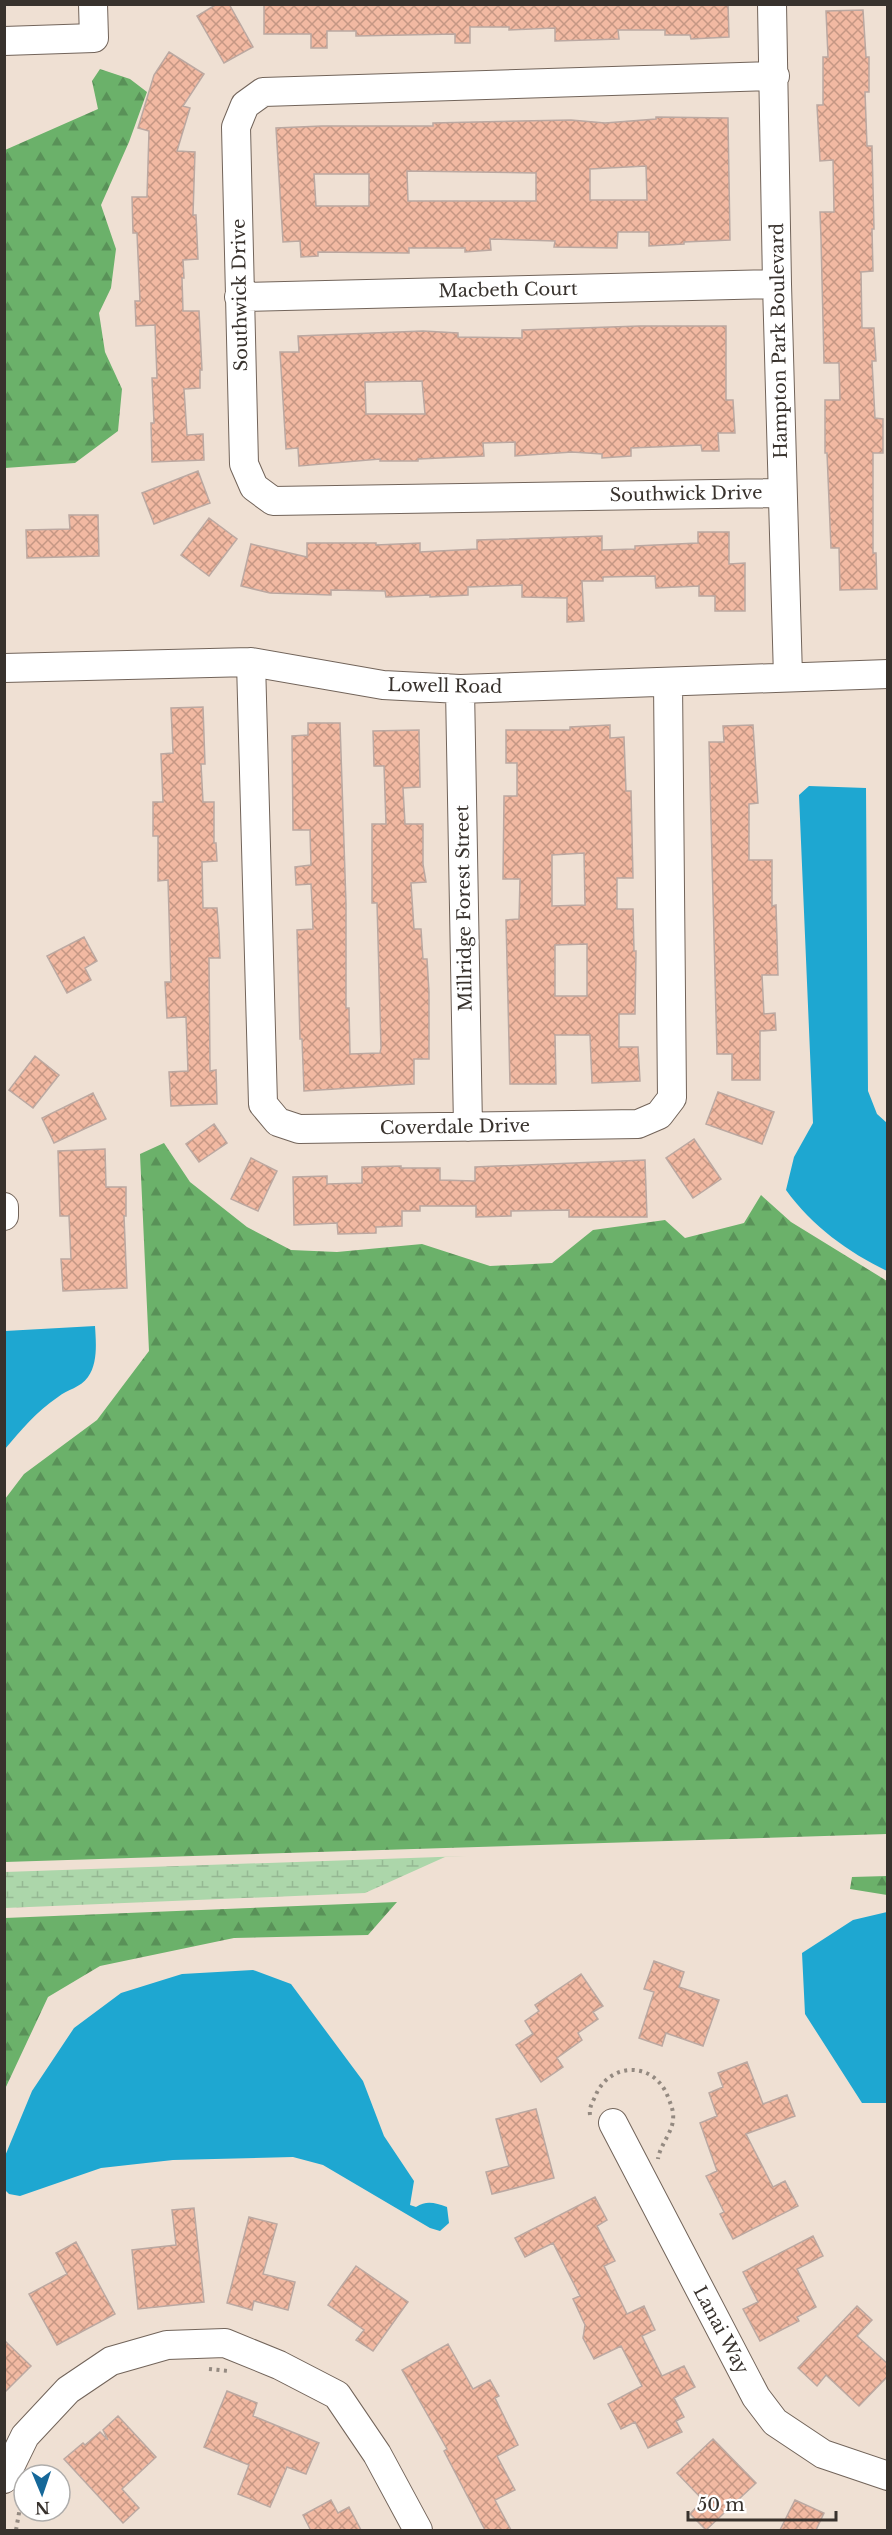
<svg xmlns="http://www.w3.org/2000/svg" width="892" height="2535" viewBox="0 0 892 2535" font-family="'Libre Baskerville',serif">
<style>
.forest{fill:url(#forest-firs)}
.wetland{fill:url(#wetland-marsh)}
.water{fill:#1ea7d1}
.building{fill:url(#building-cross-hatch);stroke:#bba8a1;stroke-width:1.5;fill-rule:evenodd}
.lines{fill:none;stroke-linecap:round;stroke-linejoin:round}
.minor-casing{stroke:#72645a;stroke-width:30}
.path{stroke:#948a81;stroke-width:4;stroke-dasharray:3 4.5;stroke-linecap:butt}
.minor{stroke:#fff;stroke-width:28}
.labels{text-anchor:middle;stroke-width:6;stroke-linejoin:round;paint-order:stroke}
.street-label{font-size:18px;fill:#38322d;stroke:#fff}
</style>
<defs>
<pattern id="forest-firs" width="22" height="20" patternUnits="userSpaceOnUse" patternTransform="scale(1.5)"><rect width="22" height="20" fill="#6bb16a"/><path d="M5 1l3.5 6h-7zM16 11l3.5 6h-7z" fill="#599158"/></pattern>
<pattern id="wetland-marsh" width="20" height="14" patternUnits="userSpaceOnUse" patternTransform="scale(1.5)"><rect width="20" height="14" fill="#acd6aa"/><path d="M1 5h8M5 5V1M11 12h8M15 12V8" fill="none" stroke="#95b893"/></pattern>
<pattern id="building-cross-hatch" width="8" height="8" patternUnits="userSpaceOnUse" patternTransform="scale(1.5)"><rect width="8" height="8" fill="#f2b9a2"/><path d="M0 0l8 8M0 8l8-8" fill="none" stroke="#c59784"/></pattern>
</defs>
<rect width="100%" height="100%" fill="#efe0d3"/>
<path class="forest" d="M100,69L130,79L147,92L129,142L101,205L116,249L111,288L99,313L105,352L122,389L118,431L75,463L5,468V150L98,109L92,81Z
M164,1143L190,1182L247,1227L291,1250L337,1252L422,1244L490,1266L552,1263L593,1230L665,1220L685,1238L744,1223L761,1195L791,1222L887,1281V1834L5,1862V1499L24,1474L97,1420L149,1351L140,1154Z
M887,1876V1895L850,1889L852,1877Z
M397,1902L368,1935L234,1938L100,1966L48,1997L5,2089V1918Z"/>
<path class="wetland" d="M467,1856L445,1857L365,1893L5,1908V1872Z"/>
<path class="water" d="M809,786L866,788L868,1091L877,1114L887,1123V1271C848,1252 812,1226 786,1190L794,1157L813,1123L799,795Z
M95,1326C96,1342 98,1363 88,1377C80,1388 68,1389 58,1397C36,1412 21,1430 5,1449V1331Z
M887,1912V2103H862L805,2014L802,1953L853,1920Z
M253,1970L291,1984L363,2081L384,2136L414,2181L410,2205L416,2207C427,2200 435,2203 447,2207L449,2223L440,2231L430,2228L323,2165L293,2157L173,2160L101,2168L20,2196L9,2194L5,2190V2156L32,2091L74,2028L121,1993L182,1974Z"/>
<path class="building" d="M217,4H229L253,47L224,63L197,16Z
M264,4H728L729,37L691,39L690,35H665V30H618L619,39L555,41V28L509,30V27H470V43H455V34L356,36V31H327V48H311V34H264Z
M863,10L866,57H869V92H865L867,146H872L874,229H872L873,271L861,272L862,328H874L876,361H872L875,418L883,419V453H873V553H876L877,589L840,590L839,548H831L827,453H825V400H840L839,363H824L821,239L820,212H834L833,160L820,161L817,105H823V57H828L826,11Z
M169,52L204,74L183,106L190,108L177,151L195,152L193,215H196L198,259L183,260L184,278H182L183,311H199L202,370H200V388L184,389L187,435L203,434L204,460L152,462L151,423H154L152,378H157L155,325L136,326L135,301H140L137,233H133L132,197H147L149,131L138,128L154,75Z
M656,117L728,118L730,240L684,242V244L649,246V232H618L617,248L554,247L555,241L490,239L491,250L465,252V248H409V253L318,252V256L301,257L300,241L283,242L276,128L322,126H433V123L571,120L605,123L656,119ZM646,166L647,200H590V169ZM407,171L536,173V201H408ZM314,174H369V206H316Z
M640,326H726V400H733L735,433H718L719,451H702L701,445L631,448V456L602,458V454L572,452L515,456V442L483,443L484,456L418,459V461H380V459L299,466L298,448L286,449L280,352H299L298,336L423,331L458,333V337L522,338V330ZM422,381L425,414H366L365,382Z
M198,471L210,503L154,524L142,493Z
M69,515H98L99,556L27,558L26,530L70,529Z
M209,518L237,539L209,576L181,555Z
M698,532H729V564L745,563V611H715V596H699V586L656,588L655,576L603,577V581H582L584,621L567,622V598L522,597V585L468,587V595L430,597V595L386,597L385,591L331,590V595L270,593L241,586L251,544L307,557V543H376V545L420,543V552L477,549V540L602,536V550L635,549V546L698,543Z
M203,707L205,764H201L203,802H214V843H216L217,861L202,862L203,908H217L219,932L220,958H209L210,1071L216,1070L217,1104L171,1106L169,1072L188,1071L186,1017L167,1018L165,982H171L168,880L158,881V836H153V802H163L161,754L173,753L171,708Z
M308,723H340L346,904V1008H349L350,1054L380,1053L381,1048L377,903H372V824H386L384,766H374L373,731L419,730L420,787L403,788L405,824H423V864L426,882L411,883L414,929H421L423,959H427L429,992V1059H414V1084L304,1091L302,1039H300L297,930L313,929L312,902L311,884L296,885L295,867L311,865L310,830H293L292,736L308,735Z
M610,725V738L624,737L626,791H631L633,878H617V909H633L634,951H636L635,1014H619V1047H638L640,1081L592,1083L590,1035H555L556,1084H510L506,920L519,919L520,879H503L504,796H517V763H506V730H570V727ZM584,853L585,905L552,906V855ZM587,944V996H555V945Z
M753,725L758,803L749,804V860H772V906L776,905L778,975H762L764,1014L775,1013L776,1030L760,1031V1080H732V1054H717L709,742H724L723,726Z
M84,937L97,961L85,968L91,980L67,993L47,956Z
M35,1056L59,1075L33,1108L9,1090Z
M718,1092L774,1112L762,1144L706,1124Z
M93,1093L106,1119L54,1143L42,1118Z
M214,1124L227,1143L199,1162L186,1144Z
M694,1139L721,1179L693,1198L666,1158Z
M105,1149L106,1187H126V1216H124L127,1288L63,1291L61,1259H71L69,1216H60L58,1151Z
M251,1158L277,1171L258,1211L231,1199Z
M645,1160L647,1217H569V1210L511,1211V1216L476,1217V1206H420V1211H402V1226L376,1227V1233L338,1234L337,1223L294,1225L293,1177L327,1176V1184L362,1183V1167L401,1166V1168H440V1180L475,1181V1167Z
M654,1961L684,1972L679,1987L719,2000L703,2046L666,2033L662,2046L639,2038L654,1992L644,1989Z
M581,1974L603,2006L593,2012L598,2019L578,2033L582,2040L557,2058L563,2067L541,2082L516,2045L533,2034L525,2021L539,2011L535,2005Z
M747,2062L763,2104L787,2095L795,2116L746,2134L773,2187L785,2181L798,2206L733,2239L720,2214L724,2212L706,2176L717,2171L700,2123L717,2116L709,2093L723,2087L718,2073Z
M536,2109L554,2178L492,2194L486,2172L509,2166L496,2119Z
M595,2197L607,2220L597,2226L615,2261L604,2266L627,2314L644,2306L655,2330L642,2336L662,2376L684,2366L695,2387L674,2398L684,2417L676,2421L682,2432L648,2448L635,2422L621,2429L608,2404L642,2386L621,2346L594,2359L583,2338L585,2325L573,2299L580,2296L553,2243L525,2257L515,2238Z
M194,2208L204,2302L138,2309L132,2250L176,2245L172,2210Z
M249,2217L277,2224L263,2274L295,2282L288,2310L254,2301L252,2310L227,2303Z
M813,2236L823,2256L797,2269L816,2307L797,2317L799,2321L760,2341L743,2309L758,2302L743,2272Z
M76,2242L115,2314L57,2345L29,2294L67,2274L56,2253Z
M356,2266L408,2302L373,2351L356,2340L364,2330L328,2305Z
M857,2306L872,2320L857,2336L888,2364V2376L859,2406L826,2375L817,2386L798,2368Z
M4,2340L31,2366L4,2393Z
M448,2344L473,2389L490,2380L499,2396L495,2398L518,2445L497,2456L515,2490L495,2500L511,2530H485L444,2451L447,2449L402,2370Z
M227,2391L257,2403L253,2416L319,2443L306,2474L287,2467L270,2507L238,2494L249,2465L204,2447Z
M118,2416L156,2457L122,2489L139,2508L123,2523L64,2459L83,2443L85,2445L100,2432L108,2440L103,2430Z
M713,2439L756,2483L706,2530L690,2514L703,2500L677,2473Z
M331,2500L338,2513L349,2507L361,2530H307L310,2529L303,2515Z
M795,2500L824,2513L816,2530H780Z"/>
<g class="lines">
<g class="minor-casing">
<path id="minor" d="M772,4L777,284L788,677
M4,41L94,38L93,4
M775,76L263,92L245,105L236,127L244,464L254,487L273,501L782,493
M239,297L777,284
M251,662L263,1104L278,1122L299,1129L638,1124L659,1115L672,1098L668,682
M4,668L251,662L383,685L460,689L888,674
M460,689L468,1127
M4,1207V1216
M613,2123L756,2397L775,2422L823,2454L888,2476
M4,2479L25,2436L68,2390L111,2361L167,2345L225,2343L279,2365L337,2395L377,2454L418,2530"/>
</g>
<path class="path" d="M590,2115C589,2108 592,2103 595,2097C608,2062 654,2060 668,2097C671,2105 674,2111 673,2120C672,2133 660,2145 658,2159
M209,2369L228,2371
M16,2530L22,2496"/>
<use href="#minor" class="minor"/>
</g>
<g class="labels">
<g class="street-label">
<text transform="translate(508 290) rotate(-1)" y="6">Macbeth Court</text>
<text transform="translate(240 295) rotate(-91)" y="6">Southwick Drive</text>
<text transform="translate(779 341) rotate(-91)" y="6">Hampton Park Boulevard</text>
<text transform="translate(686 494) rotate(-1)" y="6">Southwick Drive</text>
<text transform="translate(445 686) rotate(1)" y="6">Lowell Road</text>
<text transform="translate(464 908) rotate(-91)" y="6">Millridge Forest Street</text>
<text transform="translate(455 1127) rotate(-1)" y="6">Coverdale Drive</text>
<text transform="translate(721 2330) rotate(62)" y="6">Lanai Way</text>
</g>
</g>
<rect width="892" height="2535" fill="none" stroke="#38322d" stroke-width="12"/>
<g transform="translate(42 2493) rotate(178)"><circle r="28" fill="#ffffff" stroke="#afadab" stroke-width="1.5"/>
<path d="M0-4.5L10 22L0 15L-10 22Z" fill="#166899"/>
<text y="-9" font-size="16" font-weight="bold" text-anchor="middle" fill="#38322d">N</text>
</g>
<path d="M688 2511v9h148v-9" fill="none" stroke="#38322d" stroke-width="3"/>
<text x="697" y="2511" font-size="18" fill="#38322d" stroke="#ffffff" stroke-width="4.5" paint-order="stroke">50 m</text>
</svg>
